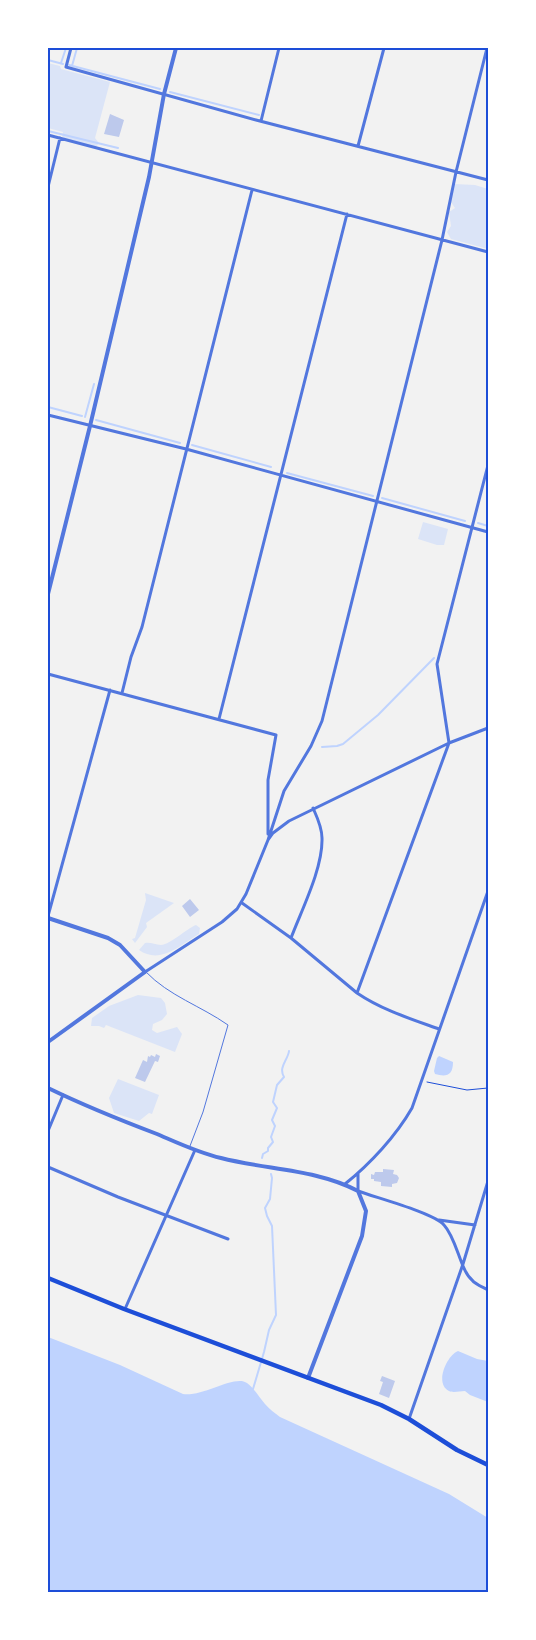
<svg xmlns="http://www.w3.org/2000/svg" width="536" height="1640" viewBox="0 0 536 1640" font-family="'PT Sans',sans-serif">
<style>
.green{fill:#dbe4f7}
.water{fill:#bfd3fe}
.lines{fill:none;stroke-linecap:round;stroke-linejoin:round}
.stream{stroke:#bfd3fe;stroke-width:2}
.building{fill:#bdc9ec}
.path{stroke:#1d4ed8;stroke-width:1}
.service{stroke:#5277de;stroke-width:1}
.minor{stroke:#5277de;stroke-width:3}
.tertiary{stroke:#5277de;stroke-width:4}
.secondary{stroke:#1d4ed8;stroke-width:4.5}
.neatline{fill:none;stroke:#1d4ed8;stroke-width:2}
</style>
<rect width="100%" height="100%" fill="#f2f2f2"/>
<path class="green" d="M48,63L60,66L61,69L110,82L95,138L99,143L96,147L64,138L62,136L63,132L48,128Z
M454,184L475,185L488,189V249L451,239L447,232L451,226L449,212L455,208L451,202Z
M423,522L448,529L444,545H437L418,539Z
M145,893L174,903L146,923L147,927L135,943L132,939L135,938L146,900Z
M196,925L200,928L199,934C181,945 160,965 139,950L145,943C151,942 155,945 161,945C171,944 186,929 196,925Z
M138,995L161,998L165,1003L167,1014L162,1020L153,1024L152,1030L157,1033L177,1027L182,1034L175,1052L106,1025L104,1028L99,1026H91L92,1018L109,1006Z
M118,1079L159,1095L152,1114L149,1113L139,1121L114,1113L109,1098Z"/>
<path class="water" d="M439,1056L453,1062C453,1076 446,1077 435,1074L434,1071L437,1058Z
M48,1337L120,1365L183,1394C203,1397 235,1374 247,1383C254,1388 259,1397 265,1404C269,1409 275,1413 280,1417L449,1494L488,1518V1592H48Z
M458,1351L477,1359L488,1361V1402L470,1395L465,1391C460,1391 453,1393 449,1391C434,1384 447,1355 458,1351Z"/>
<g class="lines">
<path class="stream" d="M48,60L63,64
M61,63L66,48
M69,65L160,89
M72,66L77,48
M170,92L259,115
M48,131L118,148
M48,407L82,416
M85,417L94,384
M96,420L180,443
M192,445L271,467
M287,473L373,496
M382,498L465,521
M478,523L488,526
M322,747L337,746L343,744L378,715L434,658
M262,1158L263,1154L268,1151V1148L273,1142L271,1137L275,1126L272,1120L277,1108L273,1102L277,1085L284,1077C278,1067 288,1060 289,1051
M253,1389L264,1352L269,1330L276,1315L272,1226L267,1216L265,1208L270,1199L272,1178L271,1174"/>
</g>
<path class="building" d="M110,114L124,120L119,137L104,134Z
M190,899L199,910L190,917L182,906Z
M156,1054L160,1056L158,1062L155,1061L145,1082L135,1078L143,1060L147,1062L148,1056L150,1057L151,1055L155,1057Z
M383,1169L394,1170L393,1174L397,1175L399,1178L397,1183L392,1184V1187L381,1186V1182L374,1181V1179H371V1174L374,1175L375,1172H383Z
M382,1376L395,1381L389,1398L379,1394L383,1382L380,1381Z"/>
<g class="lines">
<path class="path" d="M427,1082L467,1090L488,1088"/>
<path class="service" d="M146,972C169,996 201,1006 228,1025L203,1112L190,1146"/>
<path class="minor" d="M71,48L66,67L256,120L488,180
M261,121L279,48
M48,135L488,252
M358,146L384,48
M48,187L60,138
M48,415L186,449L488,532
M48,674L276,735L268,780V834
M122,693L131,657L142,627L252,190
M219,719L347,214
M268,840L284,791L311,746L322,721L442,240L456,172L487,48
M242,903L291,938L357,993C382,1010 411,1019 439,1029
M48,916L110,690
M291,938C302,909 323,868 322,838C322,827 317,817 313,808
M145,972L222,922L237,909L246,894L268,840L273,833L289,821L449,743L488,728
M357,993L449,743L437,664L488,465
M48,1131L63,1095
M48,1167L118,1197L228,1239
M358,1174V1191C377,1198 434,1213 444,1225C457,1239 460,1270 472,1280C476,1285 483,1287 488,1290
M345,1184C370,1164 396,1136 412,1108L488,891
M439,1220L475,1225
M125,1309L195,1150
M409,1419L463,1264L488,1181"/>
<path class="tertiary" d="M48,594L90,426L149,177L164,94L176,48
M48,918L108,938L120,945L145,972L48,1042
M48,1088C83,1105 120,1120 157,1134C178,1143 199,1153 221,1158C267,1170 316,1169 358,1191L366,1211L362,1236L308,1378"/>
<path class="secondary" d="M48,1278L124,1309L381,1405L409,1419L457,1450L488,1465"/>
</g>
<rect width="536" height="1640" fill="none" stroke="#ffffff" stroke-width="98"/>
<rect x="49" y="49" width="438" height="1542" class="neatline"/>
</svg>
